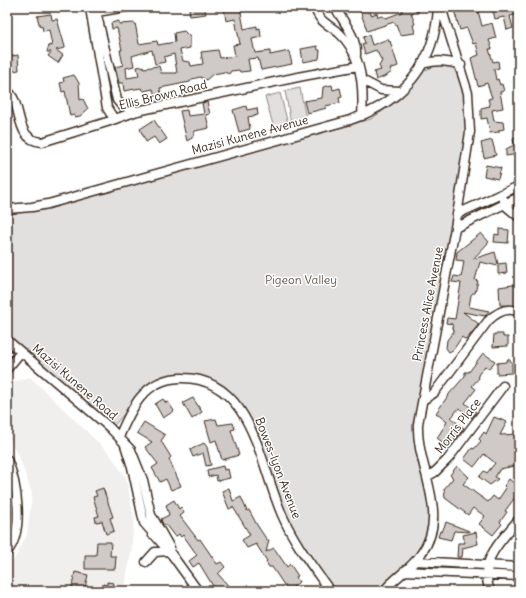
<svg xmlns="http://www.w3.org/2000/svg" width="526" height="598" viewBox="0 0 526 598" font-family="Delius,sans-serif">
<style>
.built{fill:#f1efee}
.green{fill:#e2e0de;stroke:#8e857e}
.building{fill:#cfcac7;stroke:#3b2a1e;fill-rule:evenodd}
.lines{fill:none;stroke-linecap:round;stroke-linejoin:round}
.minor-casing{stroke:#3b2a1e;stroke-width:11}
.minor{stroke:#fff;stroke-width:8}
.labels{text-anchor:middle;stroke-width:3;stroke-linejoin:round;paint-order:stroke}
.street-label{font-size:12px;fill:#3b2a1e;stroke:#fff}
.park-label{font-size:12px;fill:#65584e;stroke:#fff}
</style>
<rect width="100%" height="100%" fill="#fff"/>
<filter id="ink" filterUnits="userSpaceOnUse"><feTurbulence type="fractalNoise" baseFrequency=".025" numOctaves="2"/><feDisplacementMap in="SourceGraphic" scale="8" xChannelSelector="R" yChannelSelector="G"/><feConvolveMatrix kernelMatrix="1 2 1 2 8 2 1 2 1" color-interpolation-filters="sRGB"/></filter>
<g filter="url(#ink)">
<path class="built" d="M30,377L109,453L126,478L134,519L131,553L124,591H7V566L14,560L27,535L32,494L21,462L7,434V391L11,383Z"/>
<path class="green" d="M438,65H449L454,69L466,92L468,133L453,229L426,360L416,417L431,517L425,542L415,561L384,591H329L303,555L242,414L215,387L189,379L162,384L132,405L110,430L7,341V211L18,213L36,210L371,119L400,99L423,71Z
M300,88L306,119L291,123L285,91Z
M280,93L288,124L274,128L265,97Z"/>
<path class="building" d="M195,7H204L206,14L190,16L189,9Z
M229,7H240L244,29L257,26V29L260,28L261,37L252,39L255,53L270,51V55L289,51L292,64L261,70L258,58L248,59L250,71L240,72L239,70L231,71L229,74L224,72L213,74L206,80L200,77L192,79L190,82L160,88L161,95L155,96L153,89L144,91L141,88L124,91L123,83H119L115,67L123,65L120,50H122L117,28L112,29L111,23L119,21V24L135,23L139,44L157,41L158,45L175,42L174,33L184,31L190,37V48L180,50L183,61L190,62L191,66L203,64L201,52L218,50L220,58L235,56L233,45L240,44L235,19L226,21L224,8ZM152,50L155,64L165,62L164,57L174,54L177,73H161L159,66L144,68L143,66L137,67L139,76L127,78L126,68L134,66L132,56Z
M359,7H368L371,15L377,13L378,17L382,16L386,18L402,12V7H418V13H411L415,24L413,25L415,33L400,35L396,24H395L394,22L367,31Z
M453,7H477L482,26L492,23L496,38L489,40L492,49H489L493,62L498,61L499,68L494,69L496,80L498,79L500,85L502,84L504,91L500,92L503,108L492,110L494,121L503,122L504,129L499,130V132L490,133L487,118L481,119V108L490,106L488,99L492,98L487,83L478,86L471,58L479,55L476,43L473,44L467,28L460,30Z
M492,7H519V14L510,16L513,28L507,30L504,17L495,19Z
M51,14L52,20L57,19L65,47V48L56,50L63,55L58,63L48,56L51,52H47L49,45L52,46L49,30L43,31L42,26L40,27L37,16Z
M369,35L372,45L388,39L389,42L390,41L398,66L390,69L392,72L386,76L376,80L374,72L381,70L379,66L382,61L376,50L365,54L362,44L365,43L363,37Z
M317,46L318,50H320L319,59L303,62L301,49Z
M18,55L19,70L7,72V57Z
M74,75L79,83L80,100L83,99L88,109L80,116L75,117L74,115L70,116L65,91L62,92L60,83L64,82L63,78Z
M332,85L333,90L340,88L342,97L339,98L340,103L325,106L326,108L323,109L307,113L304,101L322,98L323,87Z
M207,102L210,114L206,115L209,128L195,131L192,138L187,141L180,111L187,110L188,116L204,114L202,103Z
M246,106L247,110L257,108L258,115L248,117L250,129L239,132L233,110Z
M154,120L167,139L159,144L154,137L146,142L140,129Z
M519,136V154L506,156V149L514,145L513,138Z
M492,140L496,155L484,158L481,143Z
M486,165L501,168L498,179L484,176Z
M499,229L509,230L508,243L494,242L495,234L499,235Z
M481,233L489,242L473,259L495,252L498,264L506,263L507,273L498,274V266L480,262L475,280L478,281L475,293H473L471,295L469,307L489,311L485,316L463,312L479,324L466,340L462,337L453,350L449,352L446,348L447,340L454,331L452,324L446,323L447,318L455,319L461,283L452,282L454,276L461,277L463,267L464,261L456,260L457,252Z
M519,284V306L500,305L499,287Z
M494,334H503V337H508V346L493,347Z
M483,353L495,361L489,369L485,366L478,375L479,378L472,386L476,389L465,403L476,412L472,418L459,408L451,418L464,428L455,440L452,437L446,445L437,438L447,422L436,413L450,393L465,376V372H469Z
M508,359L512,362V373L497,374V363L506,362Z
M193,398L202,412L192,419L183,403Z
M163,399L166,403L168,402L174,411L163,418L155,404Z
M494,417L507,422L500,435L519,434V465L500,469L495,477L498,479L490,485L479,477L484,471L487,473L495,463L484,454L474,467L464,459L472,448L474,449L481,441L479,439L484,432L486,434Z
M216,419L218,425L233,423L235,429L231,430L239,455L222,460L216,440L211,442L205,421Z
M144,422L165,435L161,441L171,457L169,459L181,486L171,490L166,479L160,482L152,468L158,464L145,447L152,442L137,433Z
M204,443L207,447L211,465L206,466L203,453L193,457L190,450Z
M223,466L224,470L228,469L230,478L217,481L216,475L208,477L207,470Z
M457,466L469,477L463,484L488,502L493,496L498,500L506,488L504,486L509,479L519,487V492L505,511L507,512L500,522L502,524L493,535L479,524L485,516L473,508L468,515L445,498L444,489L453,478L450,475Z
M103,488L113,517L110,518L114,531L106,534L102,521L96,522L95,517L99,516L93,497L97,496L95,491Z
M229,488L233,501L241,497L247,511L249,510L257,525L267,540H269L266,552L274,548L287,567L290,564L298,576L296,577L299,582L293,587L295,591H288L272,567H269L266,562L267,561L256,544L247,548L242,540L250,535L233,507L229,509L222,491Z
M174,500L179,509L181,507L184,513L180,516L198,540L200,539L217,564L221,562L225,567L218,574L233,591H216L199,563L193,567L189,561L197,555L183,535L181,537L179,534L175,537L165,524L163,525L161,519L169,515L166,505Z
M446,522L469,531V532L454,531L451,540L438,537L440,531L442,532Z
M476,532L478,544L463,548L462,557H457L458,543H465L463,535Z
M97,542H111L110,556H116L115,569H85V555H96Z
M75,572L88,575L84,591H71Z
M107,582L114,583L112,591H102L103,584L107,585Z"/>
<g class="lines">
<g class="minor-casing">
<path id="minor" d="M95,7L117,100L121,105L137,111
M315,7C318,22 330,25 340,34C362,54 364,87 362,116
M335,7C343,22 357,36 356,55
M90,8L107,108L114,119
M91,13L126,7
M425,63C438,60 447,61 461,65
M362,80L381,90L400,91
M7,90C24,104 13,140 42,142L107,122L137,111L303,76L358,66
M504,200L507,207L519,217
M7,209L32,207L48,204L350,120C404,101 435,65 438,7
M457,214L519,186
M455,228L519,197
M7,340L109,427L131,450L143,480L151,515L152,534
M7,369L21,352
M423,400L434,393L488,321C496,313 507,306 519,312
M119,437C131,409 144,379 180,378C253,376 260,467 283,517C295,544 313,567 330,591
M125,445L132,467L144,523L172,555L198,591
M7,459C17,483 25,531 7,552
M428,476L435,472L448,459L503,386
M153,518L170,548
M416,561L519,567
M146,562L155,552L168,551
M404,571L519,576
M384,591C395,577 411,569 421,554C451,513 416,468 418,424L455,228L470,132L468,93L441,7
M490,591C478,560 501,541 519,519"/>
</g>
<use href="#minor" class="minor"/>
</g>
</g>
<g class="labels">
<g class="street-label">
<text transform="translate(163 95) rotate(-14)" y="4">Ellis Brown Road</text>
<text transform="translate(250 135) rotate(-15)" y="4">Mazisi Kunene Avenue</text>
<text transform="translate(428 304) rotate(-79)" y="4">Princess Alice Avenue</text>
<text transform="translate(75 382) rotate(41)" y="4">Mazisi Kunene Road</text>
<text transform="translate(458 426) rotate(-52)" y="4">Morris Place</text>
<text transform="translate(278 468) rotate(69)" y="4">Bowes-lyon Avenue</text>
</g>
<g class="park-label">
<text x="301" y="284">Pigeon Valley</text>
</g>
</g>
<rect width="526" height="598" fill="none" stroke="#fff" stroke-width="24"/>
<rect x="12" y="12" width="502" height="574" fill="none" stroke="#3b2a1e" stroke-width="1.5" filter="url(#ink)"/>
</svg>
